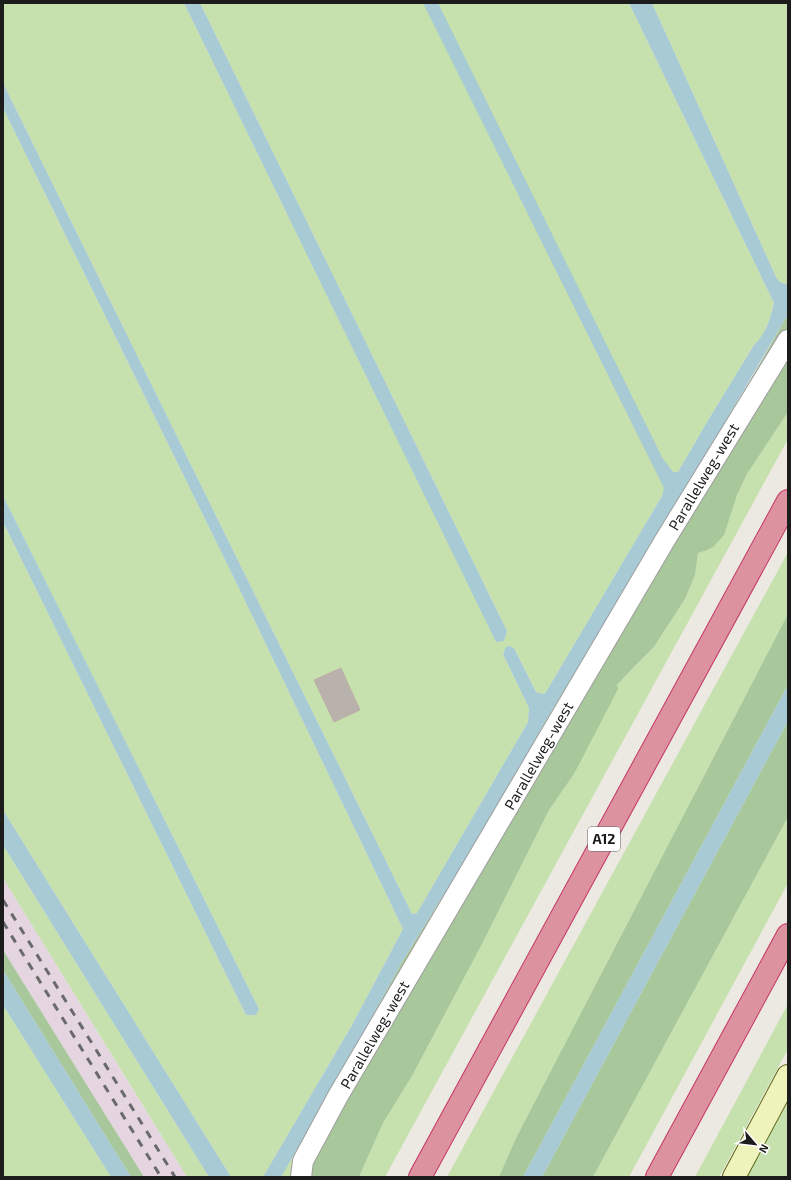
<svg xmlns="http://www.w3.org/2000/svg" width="791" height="1180" viewBox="0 0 791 1180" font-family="'Exo 2',sans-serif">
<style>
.industrial{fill:#e4d5e1}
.grass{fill:#c6e1ad}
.forest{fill:#a8c79b}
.water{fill:#a7cad5}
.building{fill:#b9b2ac;stroke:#bcb0a6}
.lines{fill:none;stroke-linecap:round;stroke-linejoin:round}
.minor-casing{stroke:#9d9d9d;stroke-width:22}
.secondary-casing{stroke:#5b6510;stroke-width:24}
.motorway-casing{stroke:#c33665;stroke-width:24}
.minor{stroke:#fff;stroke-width:20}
.secondary{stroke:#eef2bb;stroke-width:22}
.motorway{stroke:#dc929f;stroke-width:22}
.rail{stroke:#6a6a6a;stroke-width:3;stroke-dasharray:8 8;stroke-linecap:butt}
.labels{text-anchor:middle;stroke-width:3;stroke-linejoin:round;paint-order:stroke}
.shield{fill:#fff;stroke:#606060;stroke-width:1}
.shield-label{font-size:14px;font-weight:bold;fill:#1c1c1c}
.street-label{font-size:15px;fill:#1c1c1c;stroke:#fff}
</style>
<rect width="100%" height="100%" fill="#ece9e2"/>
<path class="industrial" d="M3,878L136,1095L187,1177H144L3,950Z"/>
<path class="grass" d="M3,3H184L496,641H504L507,631L200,3H629L774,303C770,319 766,334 754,345L707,422L678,472L662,496L546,692L544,694L536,692L514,648L504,650L503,654L529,708L528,722L417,913L412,914L3,83Z
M652,3H788V284C782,284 779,282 776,277Z
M3,108L235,580L403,929L352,1025L263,1177H231L3,810V522L246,1015H256L259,1009L3,496Z
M788,412V439L385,1177H359L383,1123L412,1076L481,946L549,810L574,774L617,685L631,670L654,647L685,599L695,575L698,553L705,551L737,495L747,474Z
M788,552V614L516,1138L499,1177H447Z
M788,817V883L629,1177H593Z
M3,845L209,1177H187L3,878Z
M788,1004V1049L719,1177H695Z
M3,1005L111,1177H3Z
M788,1101V1177H747Z
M311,1126L309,1177H281L283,1172Z"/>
<path class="forest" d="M788,314V412L747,474L737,495L724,535L713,547L705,551L698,553L695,575L685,599L654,647L631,670L617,685L618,689L574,774L549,810L481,946L412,1076L383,1123L359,1177H309L311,1125L347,1063L403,960L480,836L553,708L751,379Z
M788,614V685L523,1177H499L516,1138Z
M788,721V817L593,1177H542Z
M3,950L144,1177H131L3,970Z"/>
<path class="water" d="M184,3H200L507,631L504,641L496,642Z
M423,3H438L663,459L673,472H678L707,422L754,345C766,334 770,319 774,303L629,3H652L776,277C779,282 782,284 788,284V314L620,602L553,708L480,836L403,960L347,1063L281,1177H263L352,1025L403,929L235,580L3,108V83L412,914L417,913L528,722L529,708L503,654L506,647L510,646L514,648L536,692L544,694L546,692L662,496L664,488Z
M3,496L259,1009L256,1015H246L3,522Z
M788,685V721L542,1177H523Z
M3,810L231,1177H209L3,845Z
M3,970L131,1177H111L3,1005Z"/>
<path class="building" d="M341,668L360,710L334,722L314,680Z"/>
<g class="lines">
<g class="minor-casing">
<path id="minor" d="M301,1177L303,1161L338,1096L665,540L788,340"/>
</g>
<g class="secondary-casing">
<path id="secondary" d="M734,1177L788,1076"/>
</g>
<g class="motorway-casing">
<path id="motorway" d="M420,1177L788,501
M657,1177L788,935"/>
</g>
<use href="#minor" class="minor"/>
<use href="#secondary" class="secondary"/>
<use href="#motorway" class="motorway"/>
<path class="rail" d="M3,900L175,1177
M3,922L161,1177"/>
</g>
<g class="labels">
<rect class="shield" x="588" y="827" width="32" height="24" rx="3"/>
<g class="shield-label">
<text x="604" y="844">A12</text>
</g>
<g class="street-label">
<text transform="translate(704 477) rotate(-59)" y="5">Parallelweg-west</text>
<text transform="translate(539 756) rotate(-60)" y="5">Parallelweg-west</text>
<text transform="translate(375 1035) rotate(-60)" y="5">Parallelweg-west</text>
</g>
</g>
<rect width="791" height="1180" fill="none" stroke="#1c1c1c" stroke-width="8"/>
<g transform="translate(755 1144) rotate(118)" stroke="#ffffff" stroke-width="3" paint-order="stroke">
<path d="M0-3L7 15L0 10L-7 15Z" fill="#1c1c1c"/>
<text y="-6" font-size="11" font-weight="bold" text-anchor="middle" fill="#1c1c1c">N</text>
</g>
</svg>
